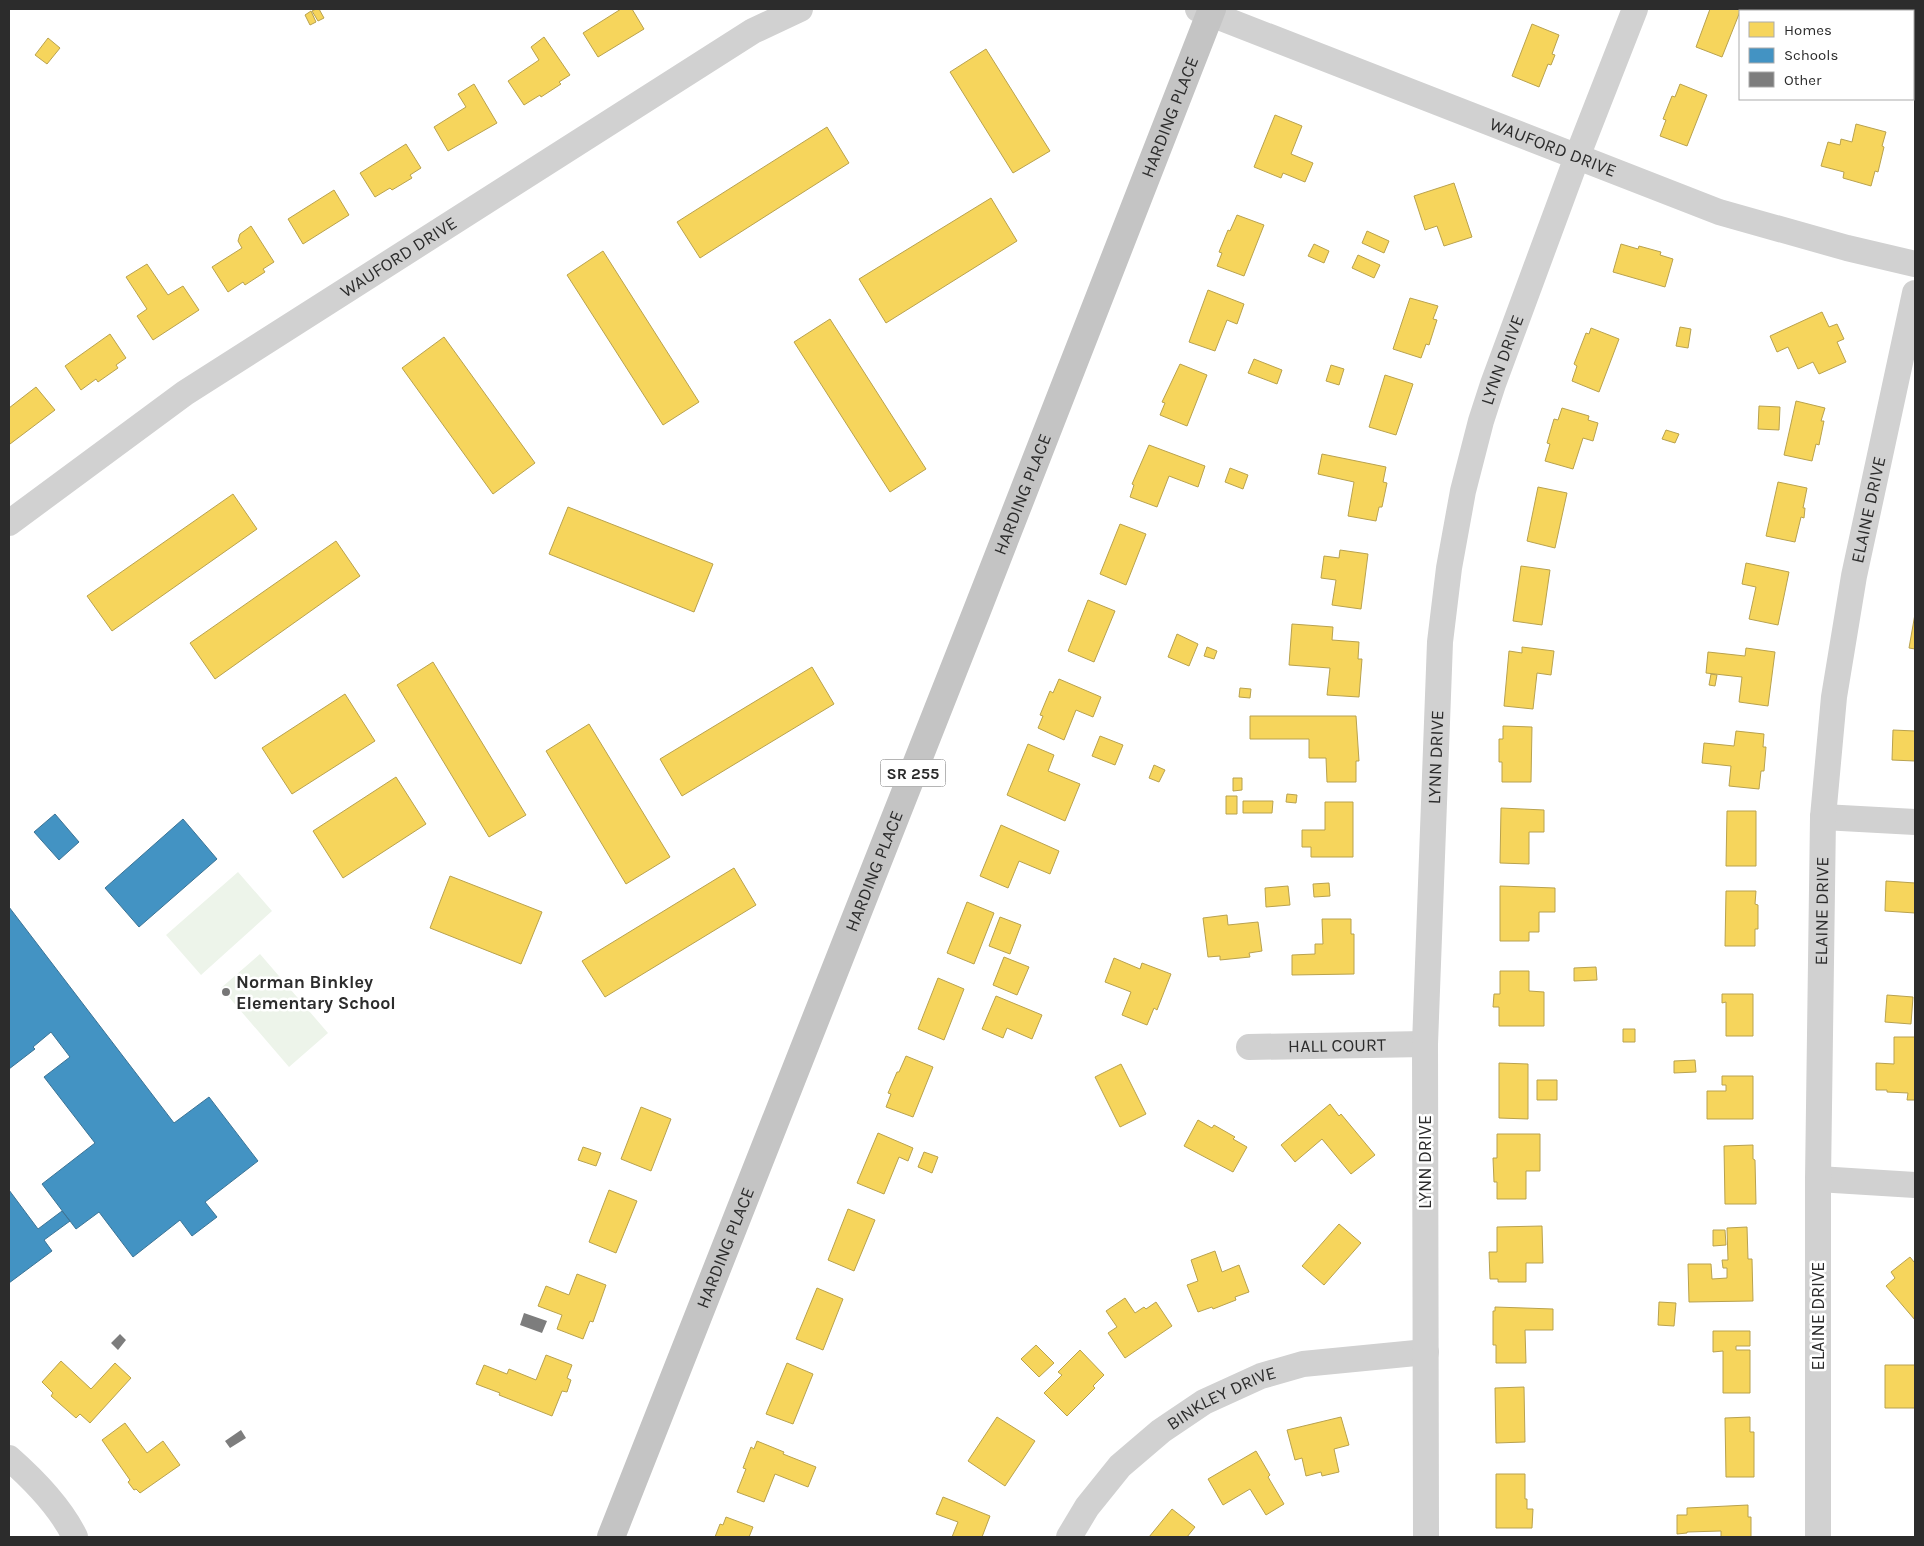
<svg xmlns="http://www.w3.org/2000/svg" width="1924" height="1546" viewBox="0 0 1924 1546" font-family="Karla,sans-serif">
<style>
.green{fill:#edf4ea}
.homes{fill:#f6d55c;stroke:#b9a24e}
.schools{fill:#4393c3;stroke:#3c7496}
.building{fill:#7d7d7d}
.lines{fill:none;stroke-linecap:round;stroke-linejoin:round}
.street{stroke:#d1d1d1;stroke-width:26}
.primary{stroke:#c4c4c4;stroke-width:28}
.poi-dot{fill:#767676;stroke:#fff;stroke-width:2}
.labels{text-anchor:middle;stroke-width:5;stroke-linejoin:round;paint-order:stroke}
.shield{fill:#fff;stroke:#6b6b6b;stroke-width:1}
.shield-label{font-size:16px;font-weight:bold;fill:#2c2c2c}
.street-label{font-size:18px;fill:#2c2c2c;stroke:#fff}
.poi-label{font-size:18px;font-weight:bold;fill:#2c2c2c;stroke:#fff;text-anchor:start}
</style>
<rect width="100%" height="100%" fill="#fff"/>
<path class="green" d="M238,872L272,911L201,975L166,935Z
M260,954L328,1033L289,1067L221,988Z"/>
<path class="homes" d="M316,9H319L324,18L318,21L312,11Z
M621,9H632L644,29L598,57L583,33Z
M1710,9H1741L1722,57L1696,47Z
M311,11L316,22L310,25L305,15Z
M1532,24L1559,35L1552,54L1555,55L1551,65L1548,64L1539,87L1512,76Z
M1913,34H1915V51L1913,58L1915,60L1913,67Z
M544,37L570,75L559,82L561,84L541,97L540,95L524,105L508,81L539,60L531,47Z
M48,38L60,48L47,64L35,55Z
M986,49L1050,151L1013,173L950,72Z
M474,84L497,123L448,151L434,127L466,107L458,94Z
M1680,84L1707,95L1687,146L1660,136L1666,120L1663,119L1672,96L1675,97Z
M1275,115L1302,126L1291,154L1313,163L1305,182L1283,173L1281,178L1254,167Z
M1856,124L1886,132L1882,146L1884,147L1878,172L1875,171L1871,186L1843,178L1844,172L1821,166L1828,142L1840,145L1841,139L1852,142Z
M827,127L849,163L700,258L677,222Z
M406,144L421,168L410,175L412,178L392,190L390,188L375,197L360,173Z
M1454,183L1472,237L1444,246L1437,226L1425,230L1414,196Z
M334,190L349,215L303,244L288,219Z
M991,198L1017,241L886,323L859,279Z
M1237,215L1264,225L1244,276L1217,266L1222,253L1219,252L1228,230L1230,231Z
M251,226L274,262L263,269L265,272L245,285L243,282L228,292L212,267L242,248L238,241L240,234Z
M1367,231L1389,241L1384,253L1362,243Z
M1314,244L1329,251L1324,263L1308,256Z
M1621,244L1638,249L1639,246L1661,252L1660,255L1673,259L1665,287L1613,272Z
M603,251L699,402L663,425L567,275Z
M1358,255L1380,265L1374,278L1352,268Z
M147,264L168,295L183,286L199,310L153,340L137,316L147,309L126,277Z
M1208,290L1244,304L1237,324L1227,320L1215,351L1189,342Z
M1410,298L1438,306L1433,319L1437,320L1429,345L1426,344L1421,358L1393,349Z
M1822,312L1829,327L1837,324L1844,339L1837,342L1846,362L1819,374L1813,362L1798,369L1788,347L1777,352L1770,336Z
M830,319L926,469L890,492L794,342Z
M1680,327L1691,329L1688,348L1676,346Z
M1591,328L1619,339L1599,392L1572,381L1577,366L1574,364L1586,333L1589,334Z
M110,334L126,358L116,365L118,368L98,382L96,379L81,390L65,366Z
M444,337L535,463L493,494L402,368Z
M1254,359L1282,370L1277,384L1248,373Z
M1180,364L1207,375L1187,426L1160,415L1165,403L1162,402Z
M1331,365L1344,369L1339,385L1326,381Z
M1385,375L1413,384L1396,435L1369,427Z
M36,387L55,410L10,444L9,442V408Z
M1796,401L1825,408L1821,421H1824L1819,445L1816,444L1812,461L1784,455Z
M1759,406L1780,407L1779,430L1758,429Z
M1562,408L1589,416L1588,420L1598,423L1593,441L1583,438L1573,469L1545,461L1550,444L1547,443L1554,419L1558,420Z
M1666,430L1679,434L1675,443L1662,439Z
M1149,445L1205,466L1198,487L1169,476L1157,507L1130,497L1134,485L1132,484Z
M1322,454L1386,467L1383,482L1387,483L1382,507H1379L1376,521L1348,516L1354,482L1318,474Z
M1230,468L1248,475L1243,489L1225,482Z
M1778,482L1807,488L1803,508H1805L1804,518L1801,517L1795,542L1766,536Z
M1538,487L1567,493L1555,548L1527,541Z
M233,494L257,529L112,631L87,596Z
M568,507L713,564L694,612L549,554Z
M1120,524L1146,534L1126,585L1100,574Z
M336,541L360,576L215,679L190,643Z
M1340,550L1368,554L1361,609L1332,605L1336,580L1321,578L1324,556L1339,558Z
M1746,563L1789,572L1778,625L1749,619L1756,587L1742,584Z
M1521,566L1550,570L1542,625L1513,621Z
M1088,600L1115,611L1094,662L1068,651Z
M1915,614V649L1909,648Z
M1292,624L1333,627L1332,640L1359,642L1358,659H1362L1359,697L1327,695L1330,668L1289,665Z
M1177,634L1198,644L1189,666L1168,657Z
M1207,647L1217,651L1214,659L1204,656Z
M1522,647L1554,651L1551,675L1537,673L1533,709L1504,706L1509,651L1522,653Z
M1746,648L1775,652L1768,706L1739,702L1742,677L1706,673L1708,652L1745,656Z
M433,662L526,815L489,837L397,685Z
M812,667L834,704L682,796L660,759Z
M1711,674L1717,675L1715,686L1709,685Z
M1059,679L1101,697L1093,717L1076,710L1064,740L1038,728L1043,716L1040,715L1050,691L1053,693Z
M1240,688L1251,689L1250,698L1239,697Z
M345,694L375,741L292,794L262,748Z
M1250,716H1356L1359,761H1356V782H1327L1326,758H1309V739H1250Z
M589,724L670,857L626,884L546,751Z
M1503,726L1532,727L1531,782H1502V762H1499V739H1503Z
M1893,730L1915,731V761L1892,760Z
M1736,731L1764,734L1763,747H1766L1764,771H1761L1759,789L1729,786L1731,766L1702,763L1704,743L1734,746Z
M1100,736L1123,745L1115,765L1092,756Z
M1028,744L1054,755L1048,771L1080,784L1065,821L1007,795Z
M1154,765L1165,770L1159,782L1149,778Z
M396,777L426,824L343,878L313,831Z
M1233,778H1242V790L1233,791Z
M1287,794L1297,795L1296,803L1286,802Z
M1226,796H1237V814H1226Z
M1243,801H1273L1272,813H1243Z
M1325,802H1353V857H1311V847H1302V830H1325Z
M1501,808L1544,810V832H1529V864L1500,863Z
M1727,811H1756V866H1726Z
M1001,825L1059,851L1050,874L1019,861L1008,888L980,876Z
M734,868L756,905L605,997L582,961Z
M450,876L542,912L521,964L430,928Z
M1886,881L1915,883V913L1885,911Z
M1329,883L1330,896L1314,897L1313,884Z
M1288,886L1290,905L1266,907L1265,888Z
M1500,886L1555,888V912H1539V932H1529V941H1500Z
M1726,891H1756L1755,904L1758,905V929H1755V946H1725Z
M967,902L994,913L974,964L947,953Z
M1227,915L1228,925L1258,922L1262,951L1249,953L1250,957L1220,960V956L1208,957L1203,918Z
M1000,917L1021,925L1010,954L989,946Z
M1322,919H1351V934H1354V974L1292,975V955L1315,954V944H1323Z
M1004,957L1029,967L1017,995L993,985Z
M1114,958L1140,969L1142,963L1171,974L1157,1010L1154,1008L1147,1025L1122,1015L1131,992L1105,982Z
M1596,967L1597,980L1574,981V968Z
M1500,971H1529V991L1544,992V1026H1499V1007H1493L1494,994H1500Z
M938,978L964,989L944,1040L918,1029Z
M1722,994H1753V1036H1726V1002L1722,1003Z
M1887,995L1913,997L1911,1024L1885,1022Z
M996,996L1042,1015L1032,1039L1007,1028L1003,1038L982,1029Z
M1623,1029H1635V1042H1623Z
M1894,1037H1915V1100H1907L1908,1093L1887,1092V1090H1876V1063L1894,1064Z
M906,1056L933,1067L913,1117L886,1107L891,1094L888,1093L897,1072H899Z
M1695,1060L1696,1072L1674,1073V1061Z
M1499,1063L1528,1064V1119L1499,1118Z
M1121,1064L1146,1114L1120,1127L1095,1077Z
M1722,1076H1753V1119H1707V1091H1726V1085H1722Z
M1537,1080H1557V1100H1537Z
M1330,1104L1339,1116L1341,1114L1375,1155L1351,1174L1322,1139L1295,1162L1281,1145Z
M641,1107L671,1119L651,1171L621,1159Z
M1198,1120L1212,1128L1214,1125L1235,1137L1233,1139L1247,1147L1233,1172L1184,1146Z
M878,1133L913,1148L908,1161L899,1157L884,1194L857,1183Z
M1497,1134H1540V1171H1526V1199H1497V1182H1494L1493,1158H1497Z
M1753,1145V1159L1755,1160L1756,1204H1725L1724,1146Z
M583,1147L601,1153L596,1166L578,1160Z
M924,1152L938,1157L932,1173L918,1167Z
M609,1190L637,1201L616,1253L589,1242Z
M848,1209L875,1220L854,1271L828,1260Z
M1339,1224L1361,1243L1324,1285L1302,1266Z
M1542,1226L1543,1263H1526V1282H1498V1279H1490L1489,1252H1497V1227Z
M1747,1227L1748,1259H1752L1753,1301L1689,1302L1688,1264H1711L1712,1279L1727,1278V1268H1723L1722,1260H1728L1727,1228Z
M1713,1230H1725L1726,1245L1713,1246Z
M1215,1251L1222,1272L1239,1265L1249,1292L1235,1297L1236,1300L1213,1309L1212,1307L1198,1312L1187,1285L1198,1281L1191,1260Z
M1910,1257L1914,1262L1915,1261V1320L1886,1286L1895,1278L1891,1272Z
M577,1274L606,1285L593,1322L590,1321L583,1339L557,1329L562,1315L538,1306L546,1286L569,1295Z
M817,1288L843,1299L823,1350L796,1339Z
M1125,1298L1135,1313L1144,1307L1146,1309L1156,1302L1172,1326L1125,1358L1108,1333L1117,1327L1106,1311Z
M1659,1302L1676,1303L1674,1326L1658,1325Z
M1495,1307L1553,1309V1330H1525L1526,1363H1496V1345H1493V1311H1495Z
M1713,1331H1750V1346H1736V1350H1750V1393H1723V1351L1713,1352Z
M1036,1345L1054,1363L1039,1377L1021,1359Z
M1080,1350L1104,1375L1093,1386L1095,1388L1067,1416L1044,1393L1062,1375L1058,1372Z
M546,1355L572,1365L567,1378L571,1380L567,1392L562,1391L552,1416L499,1395L500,1393L476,1384L484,1365L507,1374L509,1369L536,1380Z
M61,1361L91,1389L115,1363L131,1378L90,1423L80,1414L76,1418L51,1396L53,1393L42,1382Z
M787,1363L813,1374L793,1424L766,1414Z
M1885,1365H1915V1408H1885Z
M1524,1387L1525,1442L1496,1443L1495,1388Z
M997,1417L1035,1441L1005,1486L968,1461Z
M1341,1417L1349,1445L1334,1449L1339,1472L1322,1476L1321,1472L1306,1476L1302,1458L1295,1460L1287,1430Z
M1750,1417V1432H1754V1477H1726L1725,1418Z
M125,1423L147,1453L163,1441L180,1465L140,1493L136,1489L134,1490L128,1482L130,1480L102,1440Z
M757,1441L784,1452L783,1454L816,1467L808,1487L775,1474L764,1502L737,1492L746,1469L743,1468L751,1447L754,1449Z
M1256,1451L1270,1475L1268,1477L1284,1504L1266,1515L1250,1489L1223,1505L1208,1479Z
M1496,1474H1525V1499H1527V1509H1533L1532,1528H1496Z
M943,1497L990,1516L982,1537H952L958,1522L936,1514Z
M1748,1505V1517H1751V1537H1721V1531L1687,1532V1533L1677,1534V1515H1687V1508Z
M1172,1509L1195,1527L1187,1537H1149Z
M726,1517L753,1527L749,1537H715L720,1524L723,1525Z"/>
<path class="schools" d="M55,814L79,842L59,860L34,832Z
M183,819L217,859L139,927L105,888Z
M9,907L174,1123L209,1097L258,1161L205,1202L217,1217L192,1236L180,1220L133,1257L99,1212L76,1229L42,1184L95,1143L44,1077L70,1057L51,1032L33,1047L35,1049L9,1069Z
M9,1190L38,1229L62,1211L70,1221L44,1240L52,1251L9,1283Z"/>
<path class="building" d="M524,1313L547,1321L542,1333L520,1325Z
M120,1334L126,1340L118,1350L111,1343Z
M241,1430L246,1438L230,1448L225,1441Z"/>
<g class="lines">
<g class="street">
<path id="s1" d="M1198,9L1719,212L1847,248L1915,264"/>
<path id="s2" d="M9,523L185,393L753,31L800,9"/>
<path d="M1823,817L1915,822"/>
<path id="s3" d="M1249,1047L1425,1044"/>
<path d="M1818,1179L1915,1185"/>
<path d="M9,1458C34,1480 60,1506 75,1537"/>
<path id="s4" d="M1069,1537L1087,1507L1120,1466L1161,1431L1204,1402L1261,1376L1303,1364L1426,1352"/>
<path id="s5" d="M1426,1537L1425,1044L1440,642L1449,568L1463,491L1481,421L1493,384L1577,157L1635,9"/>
<path id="s6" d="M1818,1537V1179L1823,817L1834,697L1854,576L1915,293"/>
</g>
<path class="primary" id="s7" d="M611,1537L976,613L1212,9"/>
</g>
<circle class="poi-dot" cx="226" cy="992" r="5"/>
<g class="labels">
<rect class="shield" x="880.5" y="759.5" width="65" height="27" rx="4"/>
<g class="shield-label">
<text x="913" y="779">SR 255</text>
</g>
<g class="street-label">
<text dy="6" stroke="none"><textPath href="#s7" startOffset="1526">HARDING PLACE</textPath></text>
<text dy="6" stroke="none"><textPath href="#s1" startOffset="381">WAUFORD DRIVE</textPath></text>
<text dy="6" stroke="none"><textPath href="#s2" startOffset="472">WAUFORD DRIVE</textPath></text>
<text dy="6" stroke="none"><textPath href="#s5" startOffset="1185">LYNN DRIVE</textPath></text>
<text dy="6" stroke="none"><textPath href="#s7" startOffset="1121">HARDING PLACE</textPath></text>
<text dy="6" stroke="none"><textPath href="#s6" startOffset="1031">ELAINE DRIVE</textPath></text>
<text dy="6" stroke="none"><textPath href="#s5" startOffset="780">LYNN DRIVE</textPath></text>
<text dy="6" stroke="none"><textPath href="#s7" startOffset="716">HARDING PLACE</textPath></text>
<text dy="6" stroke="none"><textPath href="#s6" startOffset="626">ELAINE DRIVE</textPath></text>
<text dy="6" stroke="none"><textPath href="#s3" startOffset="88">HALL COURT</textPath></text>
<text transform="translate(1425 1162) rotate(-90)" y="6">LYNN DRIVE</text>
<text dy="6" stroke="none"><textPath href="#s7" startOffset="311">HARDING PLACE</textPath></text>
<text transform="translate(1818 1316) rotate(-90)" y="6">ELAINE DRIVE</text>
<text dy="6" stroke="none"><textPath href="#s4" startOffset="211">BINKLEY DRIVE</textPath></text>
</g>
<g class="poi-label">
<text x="236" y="988">Norman Binkley<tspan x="236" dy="21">Elementary School</tspan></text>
</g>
</g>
<rect width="1924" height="1546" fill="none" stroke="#2c2c2c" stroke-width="20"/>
<rect x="1739" y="10" width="175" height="90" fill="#ffffff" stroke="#ababab"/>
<rect x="1749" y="22" width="25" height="15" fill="#f6d55c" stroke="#ababab"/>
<text x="1784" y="35" font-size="15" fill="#2c2c2c">Homes</text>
<rect x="1749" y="48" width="25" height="15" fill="#4393c3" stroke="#ababab"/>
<text x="1784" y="60" font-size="15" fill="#2c2c2c">Schools</text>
<rect x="1749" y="72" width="25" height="15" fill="#7d7d7d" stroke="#ababab"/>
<text x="1784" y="85" font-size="15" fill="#2c2c2c">Other</text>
</svg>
